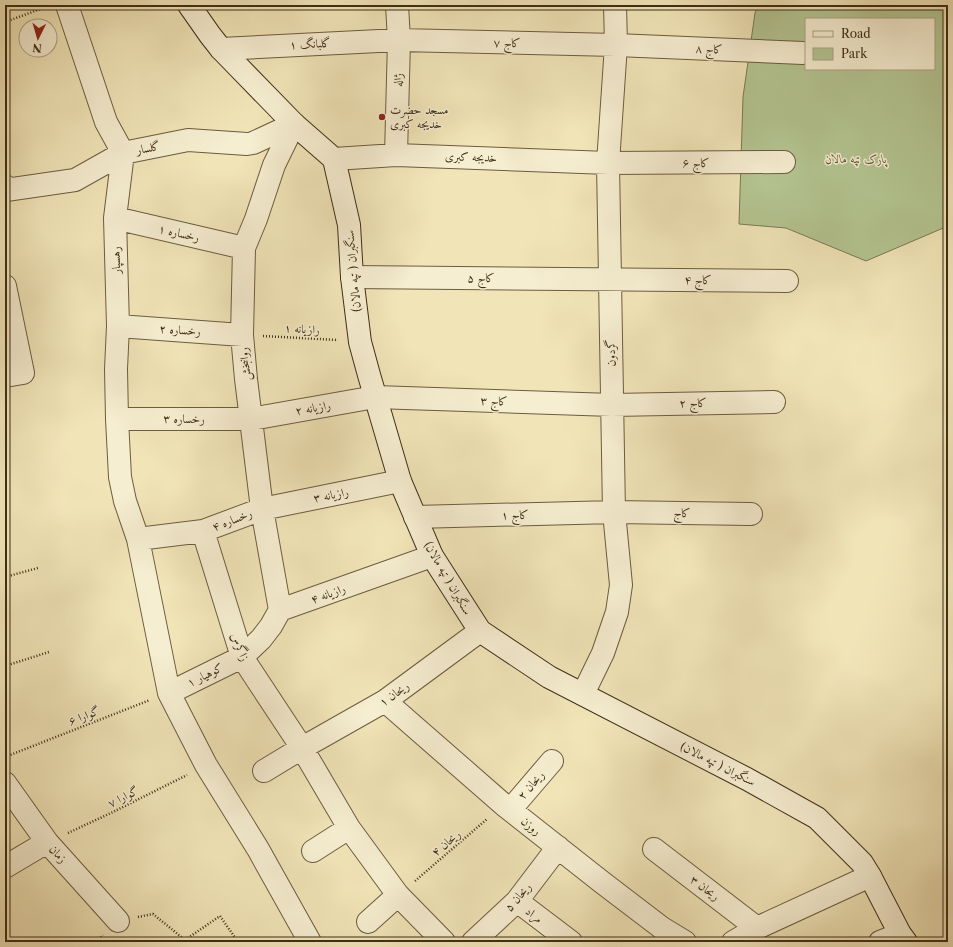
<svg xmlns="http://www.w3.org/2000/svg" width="953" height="947" viewBox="0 0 953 947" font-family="'Libre Caslon Text',Amiri,serif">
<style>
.green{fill:#b4c693;stroke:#7a7a55;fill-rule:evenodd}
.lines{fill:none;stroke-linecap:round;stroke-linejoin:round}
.street-casing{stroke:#6c5c3f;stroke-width:24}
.secondary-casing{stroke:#3f2e17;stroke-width:24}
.path{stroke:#3f2e17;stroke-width:2.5;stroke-dasharray:1 2;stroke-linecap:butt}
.street{stroke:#f6eed1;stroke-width:22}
.secondary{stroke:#f6eed1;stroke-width:22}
.poi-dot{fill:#8f2418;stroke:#f6eed1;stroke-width:1.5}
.labels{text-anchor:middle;stroke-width:3;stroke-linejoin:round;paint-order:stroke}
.street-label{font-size:12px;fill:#3f2e17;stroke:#f6eed1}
.poi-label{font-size:12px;fill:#3f2e17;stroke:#f6eed1;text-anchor:start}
.park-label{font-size:12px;font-style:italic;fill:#5c5436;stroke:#f6eed1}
</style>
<rect width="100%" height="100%" fill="#f1e5b8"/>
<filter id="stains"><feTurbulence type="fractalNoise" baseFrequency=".005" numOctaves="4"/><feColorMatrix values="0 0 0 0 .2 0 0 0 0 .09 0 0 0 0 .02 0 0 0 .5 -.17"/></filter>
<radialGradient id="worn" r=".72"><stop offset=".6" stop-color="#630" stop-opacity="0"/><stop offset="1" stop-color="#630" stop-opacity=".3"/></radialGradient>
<path class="green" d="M758,5H948V226L866,261L786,228L739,224L743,97L755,13ZM806,19H934V69H806Z"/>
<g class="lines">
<g class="street-casing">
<path id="street" d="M67,5L106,122L123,153L115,218L118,326L116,369L117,419L120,477L125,501L138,539L203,531L242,657L302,748L349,828L398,895L444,942
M221,49L399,40L616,45L803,53
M396,155L399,40L397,5
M334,159L396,155L608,163L784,162
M5,186L6,190L75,180L123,153L188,140L247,144L253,143L294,124
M115,218L244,248
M352,277L787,281
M5,286L23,373L5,376
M118,326L242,335
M117,419H251L375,397L612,405L774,402
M415,517L614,512L751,514
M203,531L262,509L400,481
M138,539L169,693L206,765L258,849L310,942
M280,610L262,509L246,379L242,335L244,248L256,219L274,165L294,124
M169,693L242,657L261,639L271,626L280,610L432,556
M583,694L603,653L617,612L621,585L614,512L608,163L616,45L615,5
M385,701L504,805L603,883L662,928L685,942
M264,771L302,748L385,701L480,631
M5,783L47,842L118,921
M510,810L552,761
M654,849L757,928
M313,851L349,828
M5,867L47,842
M517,901L571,942
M368,922L398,895
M473,942L517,901L558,847
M733,942L757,928L870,876
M880,942L900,934"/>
</g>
<g class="secondary-casing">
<path id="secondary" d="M189,5L210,35L221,49L294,124L334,159L349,225L352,277L360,342L369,375L400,481L432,556L480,631L549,677L747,779L817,818L862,863L870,876L900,934L906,942"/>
</g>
<path class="path" d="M5,22L46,7
M263,336L338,340
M5,577L38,568
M5,666L49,652
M5,757L150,700
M68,833L113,812L187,775
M415,881L487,819
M138,917L153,914L185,940L220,916L238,942
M97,942L103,935"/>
<use href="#street" class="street"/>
<use href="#secondary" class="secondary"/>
</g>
<circle class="poi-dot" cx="382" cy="117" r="4"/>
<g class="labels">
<g class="street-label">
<text transform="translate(507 43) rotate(1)" y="4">کاج ۷</text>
<text transform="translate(310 44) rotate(-3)" y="4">گلبانگ ۱</text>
<text transform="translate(709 49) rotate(2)" y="4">کاج ۸</text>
<text transform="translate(398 80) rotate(-89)" y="4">ژاله</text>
<text transform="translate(148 148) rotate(-10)" y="4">گلسار</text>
<text transform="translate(471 157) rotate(2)" y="4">خدیجه کبری</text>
<text x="696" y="167">کاج ۶</text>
<text transform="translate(179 233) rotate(13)" y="4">رخساره ۱</text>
<text transform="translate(116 260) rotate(-91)" y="4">رهسپار</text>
<text transform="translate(353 271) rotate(-95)" y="4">سنگبران ( تپه مالان)</text>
<text x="481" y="282">کاج ۵</text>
<text transform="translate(698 280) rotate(1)" y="4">کاج ۴</text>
<text transform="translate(302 329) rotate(3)" y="4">رازیانه ۱</text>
<text transform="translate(180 330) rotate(4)" y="4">رخساره ۲</text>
<text transform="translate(611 353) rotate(-91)" y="4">گردون</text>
<text transform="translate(245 364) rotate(-95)" y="4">روانبخش</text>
<text transform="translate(494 401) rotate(2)" y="4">کاج ۳</text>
<text transform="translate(693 403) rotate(-1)" y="4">کاج ۲</text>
<text transform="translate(313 408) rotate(-10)" y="4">رازیانه ۲</text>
<text x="184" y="423">رخساره ۳</text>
<text transform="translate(331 495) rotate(-11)" y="4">رازیانه ۳</text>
<text transform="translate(682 513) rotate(1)" y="4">کاج</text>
<text transform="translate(515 515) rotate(-1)" y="4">کاج ۱</text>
<text transform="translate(232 520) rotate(-21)" y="4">رخساره ۴</text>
<text transform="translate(448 578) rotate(60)" y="4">سنگبران ( تپه مالان)</text>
<text transform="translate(328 594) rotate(-20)" y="4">رازیانه ۴</text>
<text transform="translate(240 647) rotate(68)" y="4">زاگرس</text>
<text transform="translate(205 675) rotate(-26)" y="4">کوهیار ۱</text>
<text transform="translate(394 694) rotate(-35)" y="4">ریحان ۱</text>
<text transform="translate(84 716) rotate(-21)" y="4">گوارا ۶</text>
<text transform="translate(718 764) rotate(27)" y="4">سنگبران ( تپه مالان)</text>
<text transform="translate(531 785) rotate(-49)" y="4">ریحان ۲</text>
<text transform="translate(123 797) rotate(-26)" y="4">گوارا ۷</text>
<text transform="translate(531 826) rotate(38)" y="4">روزن</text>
<text transform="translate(446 843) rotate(-40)" y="4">ریحان ۴</text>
<text transform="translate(58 854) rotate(47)" y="4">زمان</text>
<text transform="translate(705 888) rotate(37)" y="4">ریحان ۳</text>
<text transform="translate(518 897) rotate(-49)" y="4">ریحان ۵</text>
<text transform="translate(534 915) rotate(37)" y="4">مراد</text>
</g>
<g class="poi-label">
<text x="390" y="114">مسجد حضرت<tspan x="390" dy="14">خدیجه کبری</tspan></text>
</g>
<g class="park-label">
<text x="856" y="163">پارک تپه مالان</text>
</g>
</g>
<rect width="953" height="947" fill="none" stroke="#f1e5b8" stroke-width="20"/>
<rect x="6" y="6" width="941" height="935" fill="none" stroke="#3f2e17" stroke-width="2"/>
<rect x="10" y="10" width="933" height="927" fill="none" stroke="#3f2e17"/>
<rect x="805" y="18" width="130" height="52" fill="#f6eed1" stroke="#ada187"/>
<rect x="813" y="31" width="20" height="6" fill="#f6eed1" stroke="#ada187"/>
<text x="841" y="38" font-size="12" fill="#3f2e17">Road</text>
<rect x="813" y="48" width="20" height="12" fill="#b4c693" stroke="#ada187"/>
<text x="841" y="58" font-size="12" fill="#3f2e17">Park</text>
<g transform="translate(38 38) rotate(185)"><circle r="19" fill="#f6eed1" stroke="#ada187"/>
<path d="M0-3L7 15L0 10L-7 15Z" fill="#8f2418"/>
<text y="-6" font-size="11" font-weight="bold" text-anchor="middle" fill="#3f2e17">N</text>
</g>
<rect width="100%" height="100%" filter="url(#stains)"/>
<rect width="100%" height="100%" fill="url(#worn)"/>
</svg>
